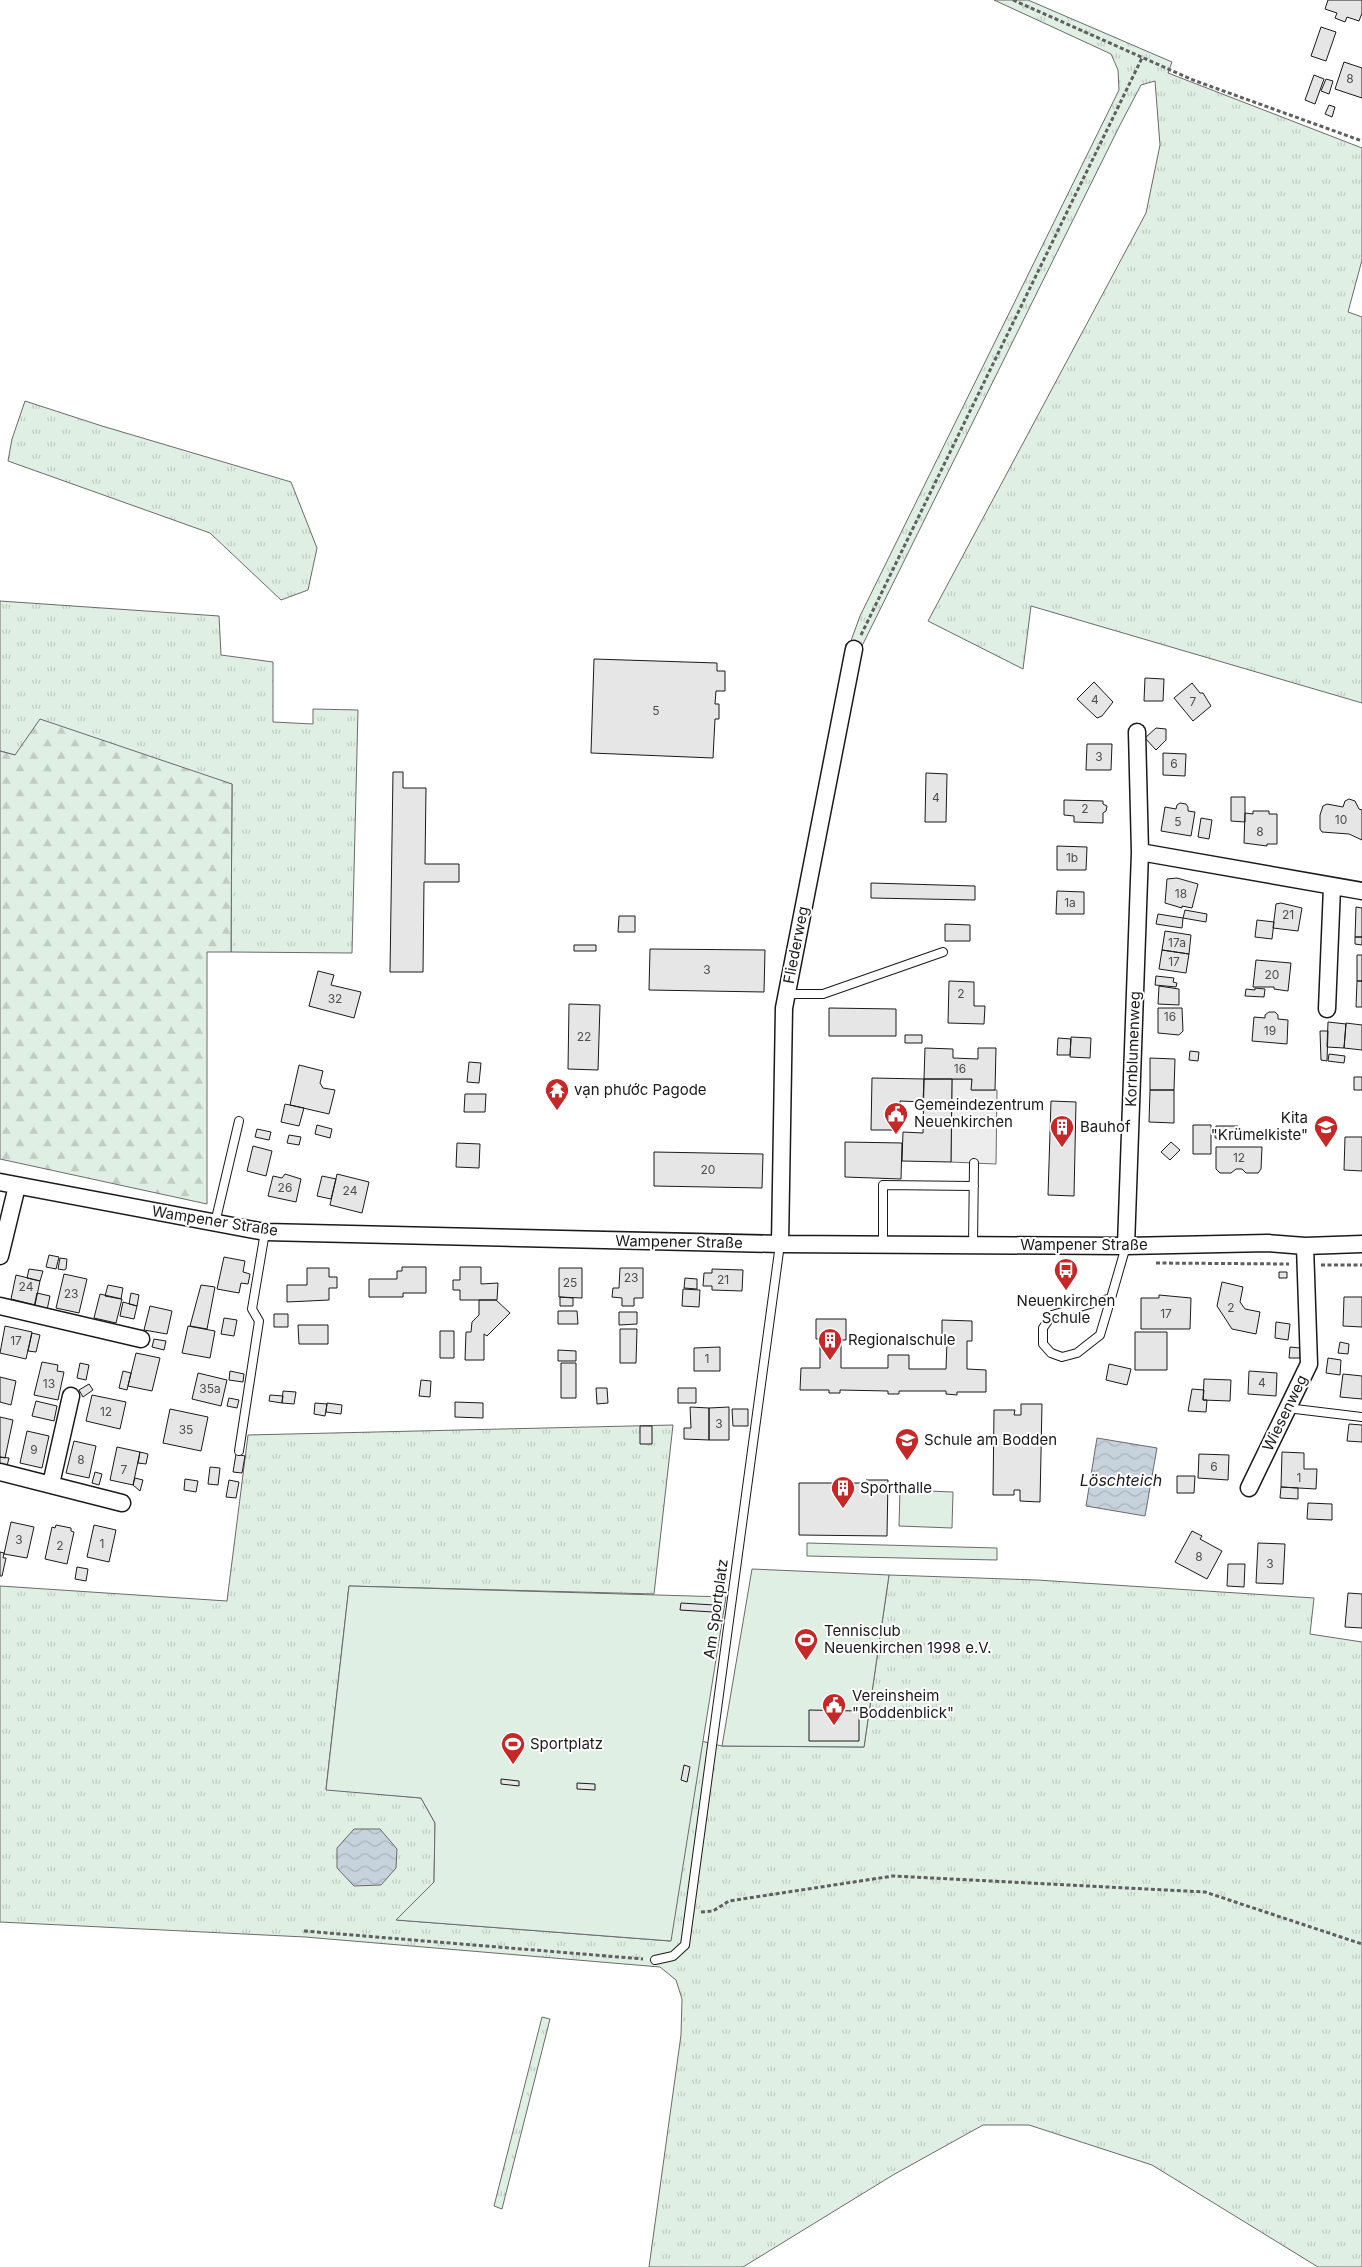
<svg xmlns="http://www.w3.org/2000/svg" width="1362" height="2267" viewBox="0 0 1362 2267" font-family="Inter,sans-serif">
<style>
.grass{fill:url(#grass-tufts);stroke:#6a6a6a}
.forest{fill:url(#forest-firs);stroke:#6a6a6a}
.pitch{fill:#e0efe3;stroke:#6a6a6a}
.parking{fill:#ededed;stroke:#6a6a6a}
.water{fill:url(#water-waves);stroke:#6a6a6a}
.building{fill:#e6e6e6;stroke:#1a1a1a}
.lines{fill:none;stroke-linecap:round;stroke-linejoin:round}
.service-casing{stroke:#1a1a1a;stroke-width:10}
.minor-casing{stroke:#1a1a1a;stroke-width:19}
.path{stroke:#5f5f5f;stroke-width:3;stroke-dasharray:4 2.5;stroke-linecap:butt}
.service{stroke:#fff;stroke-width:8}
.minor{stroke:#fff;stroke-width:16}
.labels{text-anchor:middle;stroke-width:4;stroke-linejoin:round;paint-order:stroke}
.number-label{font-size:12px;fill:#4d4d4d}
.street-label{font-size:15px;fill:#1a1a1a;stroke:#fff}
.poi-label{font-size:15px;fill:#1a1a1a;stroke:#fff;text-anchor:start}
.water-label{font-size:16px;font-style:italic;fill:#1a1a1a;stroke:#fff}
</style>
<defs>
<pattern id="grass-tufts" width="24" height="20" patternUnits="userSpaceOnUse" patternTransform="scale(1.25)"><rect width="24" height="20" fill="#e0efe3"/><path d="M3 7l-1-3M5 7V3M7 7l1-3M15 17l-1-3M17 17v-4M19 17l1-3" fill="none" stroke="#c0ccc2"/></pattern>
<pattern id="forest-firs" width="22" height="20" patternUnits="userSpaceOnUse" patternTransform="scale(1.25)"><rect width="22" height="20" fill="#e0efe3"/><path d="M5 1l3.5 6h-7zM16 11l3.5 6h-7z" fill="#c0ccc2"/></pattern>
<pattern id="water-waves" width="16" height="10" patternUnits="userSpaceOnUse" patternTransform="scale(1.25)"><rect width="16" height="10" fill="#c6d2dc"/><path d="M0 5q4-4 8 0t8 0" fill="none" stroke="#aab4bc"/></pattern>
</defs>
<rect width="100%" height="100%" fill="#fff"/>
<path class="grass" d="M994,0H1028L1172,62L1168,73L1362,148V260L1348,312L1362,317V703L1031,606L1023,669L928,621L1146,213L1160,145L1155,81L1141,85L1120,125L860,650L848,649L860,616L1119,90L1118,70L1111,54Z
M25,401L102,426L291,482L317,548L308,590L281,600L210,533L8,461L12,439Z
M0,601L219,616L221,655L273,662V722L313,724V709L358,710L352,953L231,952L232,784L15,755L0,751Z
M673,1425L654,1594L349,1586L326,1789L421,1798L435,1823L434,1882L397,1920L670,1941L701,1741L722,1746L864,1747L889,1575L1037,1580L1314,1598L1310,1634L1362,1642V2267H1318L1152,2165L1029,2125H983L893,2175L743,2267H649L681,2035L682,1999L676,1980L660,1967L305,1937L0,1922V1586L227,1601L248,1435Z
M542,2017L550,2019L502,2209L494,2206Z"/>
<path class="forest" d="M40,719L232,784L231,952H207V1204L0,1159V751L15,755Z"/>
<path class="pitch" d="M900,1490L953,1492L952,1528L899,1526Z
M807,1543L997,1548V1560L807,1556Z
M752,1569L889,1575L864,1747L722,1746Z
M349,1586L726,1597L671,1941L396,1920L434,1882L435,1823L421,1798L326,1790Z"/>
<path class="parking" d="M952,1079H972V1090H997L996,1164L951,1162Z"/>
<path class="water" d="M1097,1438L1157,1448L1145,1516L1086,1506Z
M354,1829H380L397,1849L396,1868L381,1885L354,1886L337,1868V1848Z"/>
<path class="building" d="M1328,0H1362V13L1359,21L1347,17L1345,22L1335,18L1337,13L1325,9Z
M1321,27L1336,32L1326,61L1311,56Z
M1344,62L1362,68V98L1335,89Z
M1314,75L1324,79L1315,104L1305,100Z
M1326,79L1333,81L1329,94L1321,91Z
M1329,105L1335,107L1332,117L1325,114Z
M594,659L717,663V671H725V691H716L715,704H719V719H715L713,758L591,753Z
M1145,678L1164,679L1163,701H1144Z
M1094,682L1113,702L1102,716L1097,718L1077,699Z
M1192,683L1200,693H1203L1211,706L1193,721L1174,698Z
M1156,728L1166,729V740L1156,750L1145,738Z
M1087,744H1112L1111,770H1086Z
M1163,753L1186,754L1185,776L1163,775Z
M393,772H403V788H426L425,864H459V882H424L423,972H390Z
M926,773L947,774L946,822H925Z
M1231,797H1245V822L1231,821Z
M1349,799L1355,801L1359,809L1362,810V840L1349,834L1322,832L1320,829V815L1323,806L1327,804L1343,807L1345,801Z
M1064,800L1103,801V804L1107,806L1106,811L1103,813V823L1074,822V816L1064,815Z
M1180,803L1186,804L1188,807V811L1195,812L1191,836L1161,831L1165,807L1176,809L1177,805Z
M1253,811H1269V814H1277V844H1267V846L1244,843L1245,813L1253,814Z
M1201,818L1212,820L1209,839L1198,837Z
M1057,846L1087,847L1086,870H1057Z
M1177,878L1198,884L1192,908L1182,906V908L1165,903L1167,879Z
M871,883L975,886V900L871,898Z
M1057,891L1084,892V914H1056Z
M1281,903L1302,908L1298,931L1273,928L1276,904Z
M1356,907L1362,908V937H1355Z
M1185,910L1207,914L1206,922L1183,918Z
M1158,914L1183,918L1182,928L1156,924Z
M619,916H635V932H618Z
M1257,920L1274,922L1272,939L1255,937Z
M945,924L970,925V941H945Z
M1165,931L1191,935L1189,954L1162,950Z
M1355,937H1362V945L1355,944Z
M574,945H596V951H574Z
M650,949L765,950L764,992L649,990Z
M1162,950L1189,954L1186,973L1159,969Z
M1357,955H1362V981H1357Z
M1256,960L1291,963L1288,991L1274,989V987H1253Z
M318,971L334,975L331,985L361,992L354,1018L309,1006Z
M1156,976L1174,978L1173,982L1177,983L1176,987L1155,985Z
M949,981L974,982V1006H985L984,1024L948,1023Z
M1357,981H1362V1007H1356Z
M1159,986L1179,989V1005L1158,1004Z
M1255,988L1265,989L1264,997L1245,996L1246,989L1255,990Z
M569,1004L600,1005L598,1070L568,1069Z
M829,1008L896,1009V1036H829Z
M1158,1008H1182L1183,1031L1179,1035L1158,1033Z
M1269,1012H1275L1278,1015V1019L1288,1020L1287,1044L1252,1041L1254,1017L1265,1018V1015Z
M1328,1022L1346,1024L1344,1048L1327,1047Z
M1346,1023L1362,1025V1050L1344,1048Z
M1320,1031H1328L1327,1061L1321,1060Z
M905,1035H922V1043H905Z
M1071,1037L1091,1038L1090,1058L1070,1057Z
M1058,1038L1071,1039L1070,1055H1057Z
M925,1048L953,1049V1058L978,1059V1048H996L995,1090H971L972,1079H924Z
M1190,1051L1199,1052L1198,1061L1189,1060Z
M1329,1054L1345,1056L1344,1063L1328,1061Z
M1150,1058L1175,1059L1174,1090H1150Z
M469,1062L481,1063L479,1083L467,1082Z
M299,1065L323,1071L320,1083L323,1088L335,1090L329,1114L290,1105Z
M1354,1077H1362V1090H1354Z
M872,1078L924,1079L923,1102L900,1101V1130H871Z
M924,1079H952L951,1162L902,1161L903,1132L923,1133Z
M1150,1090H1174V1123L1149,1122Z
M465,1094H486L485,1112H464Z
M1051,1101L1076,1102L1074,1196L1048,1195Z
M285,1104L304,1108L299,1126L281,1122Z
M317,1125L332,1129L330,1138L315,1134Z
M1193,1125H1211V1154H1193Z
M1216,1126H1238V1139L1215,1138Z
M257,1129L271,1132L269,1140L255,1137Z
M289,1135L301,1137L299,1145L287,1143Z
M1345,1137H1362V1171L1344,1170Z
M845,1142L902,1143L901,1179L845,1177Z
M1171,1142L1180,1150L1170,1160L1161,1152Z
M457,1143L480,1144L479,1168L456,1167Z
M253,1146L272,1151L266,1176L247,1171Z
M1216,1147H1262L1261,1169L1258,1173H1246L1242,1169H1236L1231,1173H1220L1216,1169Z
M654,1152L763,1154L762,1188L654,1186Z
M285,1174L301,1179L296,1202L268,1196L273,1176L282,1178Z
M337,1174L369,1182L362,1213L330,1205Z
M322,1176L336,1179L331,1199L317,1196Z
M49,1255L59,1257L56,1269L46,1267Z
M224,1257L245,1261L243,1272L250,1274L248,1284L241,1283L239,1293L217,1289Z
M60,1258L67,1259L66,1269L64,1270L58,1269Z
M402,1267H426V1293H403V1297H369V1279H397V1271H402Z
M460,1267H481V1284L498,1283L497,1300H460V1290H453V1280H460Z
M307,1268H329V1277H337V1288H329V1300L287,1302V1285H307Z
M559,1268H582V1298L559,1297Z
M620,1268H643V1298H634V1306H622V1298L612,1297L613,1288H619Z
M29,1269L43,1271L40,1281L27,1278Z
M712,1269L743,1270L742,1291L712,1290V1286H703L704,1273H712Z
M1279,1272H1287V1278H1279Z
M64,1274L87,1279L79,1313L56,1308Z
M16,1275L40,1281L35,1305L11,1299Z
M685,1278L697,1279V1289L684,1288Z
M1222,1282L1243,1287L1240,1302L1245,1309L1260,1312L1256,1334L1232,1329L1217,1306Z
M108,1285L123,1288L121,1299L105,1296Z
M201,1285L215,1287L207,1329L190,1326Z
M683,1289L700,1290L699,1307L682,1306Z
M37,1293L50,1296L47,1310L34,1307Z
M131,1293L139,1295L137,1306L129,1304Z
M100,1294L122,1299L116,1323L94,1318Z
M1159,1295L1191,1298L1190,1329H1141V1298H1159Z
M560,1297L573,1298V1306H560Z
M1344,1297H1362V1327L1343,1326Z
M479,1300H496L510,1313L487,1336L484,1334V1360H465L466,1332H471L472,1322L479,1315Z
M123,1302L137,1306L134,1319L120,1316Z
M150,1306L172,1311L167,1334L144,1330Z
M558,1311H577L578,1324H558Z
M619,1312H637V1324L619,1325Z
M274,1314H288V1327H274Z
M224,1318L237,1320L234,1336L221,1334Z
M816,1319H846V1340H841V1368H888V1355H909V1369H946L947,1341H942V1320L972,1321V1341H967V1369L986,1370V1392H957V1395L946,1394V1391H899V1394H888V1391L840,1390V1393H829V1390H800L801,1368H820V1339H816Z
M1276,1322L1290,1324L1288,1340L1275,1338Z
M298,1325H328V1344H299Z
M5,1326L32,1332L26,1359L0,1353Z
M188,1326L215,1331L210,1358L182,1353Z
M620,1329H637L636,1363H620Z
M440,1331H454V1358H440Z
M1135,1332H1167V1370H1135Z
M32,1333L40,1335L36,1352L28,1351Z
M154,1339L166,1341L164,1350L152,1347Z
M1340,1342L1349,1344L1348,1354L1338,1353Z
M720,1347V1371H694V1348Z
M1290,1347L1300,1348V1358H1289Z
M558,1350L576,1351V1361H558Z
M136,1353L160,1358L152,1391L128,1386Z
M1328,1358L1341,1360L1340,1375L1326,1373Z
M42,1362L58,1365L57,1371L64,1372L58,1400L34,1395Z
M80,1363L89,1365L86,1380L77,1378Z
M561,1363H576V1398H561Z
M1109,1364L1131,1369L1127,1385L1106,1380Z
M123,1371L131,1373L127,1390L119,1388Z
M230,1371L244,1374L243,1382L229,1380Z
M1249,1371L1277,1373L1276,1396L1248,1394Z
M198,1373L227,1380L221,1406L192,1399Z
M1343,1374L1362,1376V1399L1340,1397Z
M0,1377L16,1381L11,1405L0,1402Z
M1204,1379L1231,1380L1230,1401L1203,1400Z
M421,1380L431,1381L430,1397L419,1396Z
M89,1384L93,1390L83,1397L79,1390Z
M596,1388H607L608,1403L597,1404Z
M678,1388H696V1403H678Z
M1192,1389L1204,1390L1203,1400H1207L1206,1412L1188,1411Z
M283,1391L296,1392L294,1404L282,1403Z
M92,1395L126,1402L120,1429L86,1421Z
M270,1395L283,1396L282,1403L269,1401Z
M229,1398L239,1400L237,1408L227,1406Z
M36,1401L57,1406L54,1421L32,1416Z
M455,1402L483,1403V1418L455,1417Z
M315,1403L327,1404L325,1416L314,1414Z
M327,1403L342,1405L341,1414L326,1412Z
M1021,1404H1042L1040,1502L1020,1501V1490H1014V1495H993L994,1410H1015L1014,1415H1021Z
M690,1407L709,1408V1440L684,1439V1428H691Z
M729,1407V1440H709V1408Z
M170,1409L208,1417L201,1451L163,1443Z
M732,1409H748V1426H733Z
M0,1417L13,1420L5,1458L0,1457Z
M1349,1424L1362,1425V1442L1347,1441Z
M640,1426H652V1444H640Z
M27,1431L49,1436L42,1468L20,1463Z
M74,1441L96,1446L89,1478L66,1473Z
M117,1447L140,1452L133,1485L110,1480Z
M140,1452L148,1454L146,1464L138,1463Z
M1282,1452L1304,1453V1469H1317L1316,1489L1281,1487Z
M236,1454L245,1456L242,1473L233,1472Z
M1199,1454L1229,1455L1228,1480L1198,1478Z
M0,1457L9,1458L7,1466L0,1465Z
M210,1467L220,1468L218,1485L208,1484Z
M95,1472L102,1474L99,1485L92,1483Z
M1177,1476H1195L1194,1493H1177Z
M135,1478L143,1480L140,1491L133,1485Z
M185,1479L198,1481L196,1492L184,1490Z
M229,1480L239,1482L236,1498L226,1497Z
M866,1480H888L887,1536L799,1535V1483H866Z
M1281,1487L1298,1488V1499L1280,1498Z
M1308,1503L1332,1504V1520L1307,1519Z
M11,1522L34,1527L27,1558L4,1554Z
M56,1525L71,1528V1531L74,1532L67,1564L45,1559L52,1527L55,1528Z
M94,1525L116,1530L109,1562L87,1557Z
M1192,1531L1202,1536L1200,1539L1222,1551L1207,1579L1175,1562Z
M1258,1543L1285,1544L1283,1584L1256,1583Z
M0,1552L4,1553L3,1558H6L2,1576H0Z
M1228,1564H1245L1244,1587L1227,1586Z
M77,1567L88,1569L86,1581L75,1579Z
M1348,1593L1362,1594V1628L1345,1627Z
M681,1603L714,1605L713,1612L680,1610Z
M809,1710L859,1711V1741H809Z
M684,1765L690,1767L687,1782L681,1780Z
M501,1779L519,1781V1786L501,1784Z
M577,1783L595,1784V1790L577,1789Z"/>
<g class="lines">
<g class="service-casing">
<path id="service" d="M786,994H823L943,952
M215,1223L239,1121
M883,1244V1185L974,1186
M973,1245L974,1163
M1111,1298L1052,1315L1043,1328V1344L1051,1353L1062,1357L1077,1353L1100,1335L1111,1298L1126,1246
M1287,1408L1362,1417
M239,1451L259,1321L252,1309L265,1232
M655,1960L673,1956L685,1945L780,1244"/>
</g>
<g class="minor-casing">
<path id="minor" d="M1140,852L1362,891
M1327,1009L1332,887
M0,1182L265,1232L780,1244L1126,1246L1268,1243L1305,1246L1362,1244
M780,1244L784,1008L854,649
M1126,1246L1140,852L1137,732
M0,1256L17,1186
M0,1306L141,1339
M0,1472L122,1503
M51,1484L71,1396
M1249,1488L1309,1364L1305,1246"/>
</g>
<path class="path" d="M1013,0L1193,80L1362,141
M861,635L1142,58
M1156,1263L1289,1264
M1321,1265H1362
M701,1912L713,1911L729,1901L893,1876L1205,1892L1362,1944
M304,1931L643,1959"/>
<use href="#service" class="service"/>
<use href="#minor" class="minor"/>
</g>
<defs>
<g id="temple-pin" transform="scale(1.25)"><path d="M0 17L-7.5 6A9.5 9.5 0 1 1 7.5 6Z" fill="#c62828" stroke="#fff"/><path d="M0-6L5-2H3V0L6.5 2.5H4V6H1.5V3h-3V6H-4V2.5H-6.5L-3 0V-2H-5Z" fill="#fff"/></g>
<g id="civic-pin" transform="scale(1.25)"><path d="M0 17L-7.5 6A9.5 9.5 0 1 1 7.5 6Z" fill="#c62828" stroke="#fff"/><path d="M-.6-6.5H3V-4.5H.6V-3L4-1V1h2V6H-6V1h2V-1L-.6-3ZM-1.2 2.5V6h2.4V2.5Z" fill="#fff"/></g>
<g id="building-pin" transform="scale(1.25)"><path d="M0 17L-7.5 6A9.5 9.5 0 1 1 7.5 6Z" fill="#c62828" stroke="#fff"/><path d="M-4-6H4V6H1V3H-1V6H-4ZM-2.5-4.3h1.7v1.8h-1.7ZM.8-4.3h1.7v1.8H.8ZM-2.5-1h1.7V.8h-1.7ZM.8-1h1.7V.8H.8Z" fill="#fff"/></g>
<g id="school-pin" transform="scale(1.25)"><path d="M0 17L-7.5 6A9.5 9.5 0 1 1 7.5 6Z" fill="#c62828" stroke="#fff"/><path d="M0-5L7-2L0 1L-7-2ZM-4 1L0 2.5L4 1V4Q0 6-4 4Z" fill="#fff"/></g>
<g id="bus-pin" transform="scale(1.25)"><path d="M0 17L-7.5 6A9.5 9.5 0 1 1 7.5 6Z" fill="#c62828" stroke="#fff"/><path d="M-5-6H5V4H4V6H2V4H-2V6H-4V4H-5ZM-3.5-4V0h7V-4ZM-3.5 1.2v1.5H-2V1.2ZM2 1.2v1.5H3.5V1.2Z" fill="#fff"/></g>
<g id="stadium-pin" transform="scale(1.25)"><path d="M0 17L-7.5 6A9.5 9.5 0 1 1 7.5 6Z" fill="#c62828" stroke="#fff"/><path d="M0-5a6.5 5 0 1 0 0 10a6.5 5 0 1 0 0-10ZM-3.5-1.8h7v3.6h-7Z" fill="#fff"/></g>
</defs>
<g fill-rule="evenodd">
<use href="#temple-pin" x="557" y="1090"/>
<use href="#civic-pin" x="896" y="1114"/>
<use href="#building-pin" x="1062" y="1127"/>
<use href="#school-pin" x="1326" y="1127"/>
<use href="#bus-pin" x="1066" y="1270"/>
<use href="#building-pin" x="830" y="1340"/>
<use href="#school-pin" x="907" y="1440"/>
<use href="#building-pin" x="843" y="1488"/>
<use href="#stadium-pin" x="806" y="1640"/>
<use href="#civic-pin" x="834" y="1705"/>
<use href="#stadium-pin" x="513" y="1744"/>
</g>
<g class="labels">
<g class="number-label">
<text x="1350" y="83">8</text>
<text x="1095" y="704">4</text>
<text x="1193" y="706">7</text>
<text x="656" y="715">5</text>
<text x="1099" y="761">3</text>
<text x="1174" y="768">6</text>
<text x="936" y="802">4</text>
<text x="1085" y="813">2</text>
<text x="1341" y="824">10</text>
<text x="1178" y="826">5</text>
<text x="1260" y="836">8</text>
<text x="1072" y="862">1b</text>
<text x="1181" y="898">18</text>
<text x="1070" y="907">1a</text>
<text x="1288" y="919">21</text>
<text x="1177" y="947">17a</text>
<text x="1174" y="966">17</text>
<text x="707" y="974">3</text>
<text x="1272" y="979">20</text>
<text x="961" y="998">2</text>
<text x="335" y="1003">32</text>
<text x="1170" y="1021">16</text>
<text x="1270" y="1035">19</text>
<text x="584" y="1041">22</text>
<text x="960" y="1073">16</text>
<text x="1239" y="1162">12</text>
<text x="708" y="1174">20</text>
<text x="285" y="1192">26</text>
<text x="350" y="1195">24</text>
<text x="631" y="1282">23</text>
<text x="723" y="1284">21</text>
<text x="570" y="1287">25</text>
<text x="26" y="1291">24</text>
<text x="71" y="1298">23</text>
<text x="1231" y="1312">2</text>
<text x="1166" y="1318">17</text>
<text x="16" y="1345">17</text>
<text x="707" y="1363">1</text>
<text x="1262" y="1387">4</text>
<text x="49" y="1388">13</text>
<text x="210" y="1393">35a</text>
<text x="106" y="1416">12</text>
<text x="719" y="1428">3</text>
<text x="186" y="1434">35</text>
<text x="34" y="1454">9</text>
<text x="81" y="1464">8</text>
<text x="1214" y="1471">6</text>
<text x="124" y="1474">7</text>
<text x="1299" y="1482">1</text>
<text x="19" y="1544">3</text>
<text x="102" y="1548">1</text>
<text x="60" y="1550">2</text>
<text x="1199" y="1561">8</text>
<text x="1270" y="1568">3</text>
</g>
<g class="street-label">
<text transform="translate(796 945) rotate(-79)" y="5">Fliederweg</text>
<text transform="translate(1133 1049) rotate(-88)" y="5">Kornblumenweg</text>
<text transform="translate(215 1221) rotate(9)" y="5">Wampener Straße</text>
<text transform="translate(679 1242) rotate(1)" y="5">Wampener Straße</text>
<text x="1084" y="1250">Wampener Straße</text>
<text transform="translate(1285 1413) rotate(-64)" y="5">Wiesenweg</text>
<text transform="translate(716 1609) rotate(-82)" y="5">Am Sportplatz</text>
</g>
<g class="poi-label">
<text x="574" y="1095">vạn phước Pagode</text>
<text x="914" y="1110">Gemeindezentrum<tspan x="914" dy="17">Neuenkirchen</tspan></text>
<text x="1308" y="1123" text-anchor="end">Kita<tspan x="1308" dy="17">"Krümelkiste"</tspan></text>
<text x="1080" y="1132">Bauhof</text>
<text x="1066" y="1306" text-anchor="middle">Neuenkirchen<tspan x="1066" dy="17">Schule</tspan></text>
<text x="848" y="1345">Regionalschule</text>
<text x="924" y="1445">Schule am Bodden</text>
<text x="860" y="1493">Sporthalle</text>
<text x="824" y="1636">Tennisclub<tspan x="824" dy="17">Neuenkirchen 1998 e.V.</tspan></text>
<text x="852" y="1701">Vereinsheim<tspan x="852" dy="17">"Boddenblick"</tspan></text>
<text x="530" y="1749">Sportplatz</text>
</g>
<g class="water-label">
<text x="1121" y="1486">Löschteich</text>
</g>
</g>
</svg>
